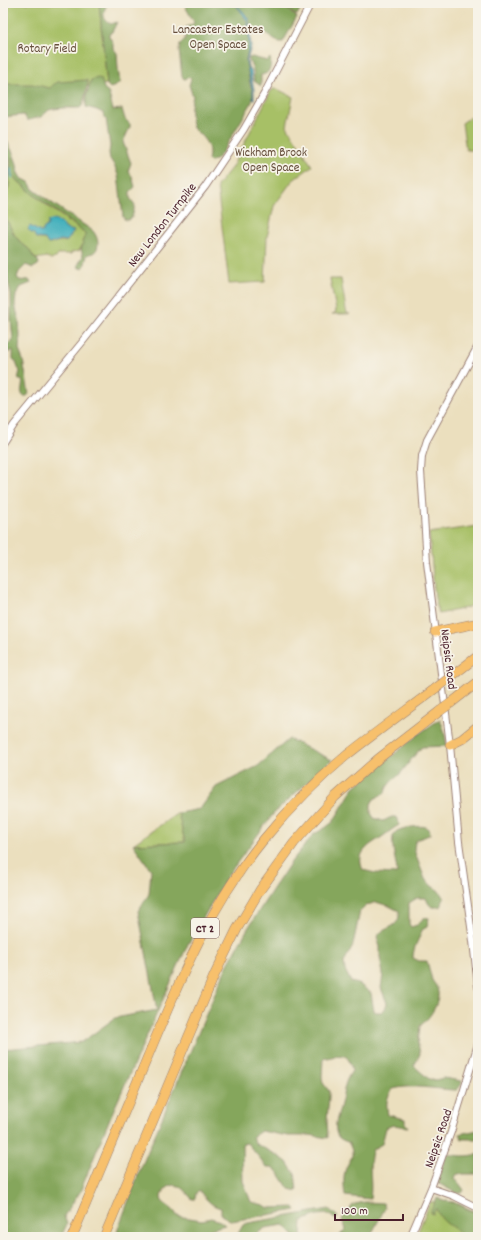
<svg xmlns="http://www.w3.org/2000/svg" width="481" height="1240" viewBox="0 0 481 1240" font-family="Dekko,sans-serif">
<style>
.green{fill:#a7c066;stroke:#787048;fill-rule:evenodd}
.forest{fill:#85a65b;stroke:#686243;fill-rule:evenodd}
.water{fill:#40afbc;stroke:#456774}
.lines{fill:none;stroke-linecap:round;stroke-linejoin:round}
.stream{stroke:#40afbc;stroke-width:1.5}
.tertiary-casing{stroke:#9a7f74;stroke-width:8}
.motorway-casing{stroke:#9a7f74;stroke-width:10}
.tertiary{stroke:#fff;stroke-width:6}
.motorway{stroke:#f7c06c;stroke-width:9}
.motorway-bridge-casing{stroke:#9a7f74;stroke-width:10;stroke-linecap:butt}
.motorway-bridge{stroke:#f7c06c;stroke-width:9}
.labels{text-anchor:middle;stroke-width:3.5;stroke-linejoin:round;paint-order:stroke}
.shield{fill:#f7f3e8;stroke:#7e5f64;stroke-width:1}
.shield-label{font-size:12px;font-weight:bold;fill:#4a1f2b}
.park-label{font-size:13px;fill:#664f3d;stroke:#f7f3e8}
.street-label{font-size:13px;fill:#4a1f2b;stroke:#f7f3e8}
</style>
<rect width="100%" height="100%" fill="#f7f3e8"/>
<filter id="ink" filterUnits="userSpaceOnUse"><feTurbulence type="fractalNoise" baseFrequency=".025" numOctaves="2"/><feDisplacementMap in="SourceGraphic" scale="8" xChannelSelector="R" yChannelSelector="G"/><feConvolveMatrix kernelMatrix="1 2 1 2 8 2 1 2 1" color-interpolation-filters="sRGB"/></filter>
<filter id="wash" filterUnits="userSpaceOnUse"><feTurbulence type="fractalNoise" baseFrequency=".012" numOctaves="4" result="noise"/><feDisplacementMap in="SourceGraphic" scale="16" xChannelSelector="R" yChannelSelector="G"/><feGaussianBlur stdDeviation="0.9" result="paint"/><feColorMatrix in="noise" values="0 0 0 0 0 0 0 0 0 0 0 0 0 0 0 0 0 1.4 0 .05"/><feComposite in="paint" operator="in"/></filter>
<g filter="url(#wash)">
<rect width="100%" height="100%" fill="#ebdfbe"/>
<path class="green" d="M3,3H99L107,84L3,97Z
M274,89H277L293,97L287,126L312,166L292,181L274,206L267,237L265,282L229,284L217,186L232,167L271,91Z
M478,112V150H466L462,123Z
M10,175C18,179 27,189 34,195C50,209 68,220 85,233V236L82,242L83,244L79,251L72,252L71,254H59L56,258L50,259L47,257L35,259L29,250L23,245L15,236L5,217L4,197L9,184V177ZM48,222L63,225L66,229L73,232L66,242C59,239 54,244 48,244L45,239H37L35,237V234L30,226L40,232H42L44,228L48,225Z
M330,279H341L346,310L347,313L350,314H332L335,313L336,310Z
M478,526V602L466,608L439,614L435,598L429,533Z
M178,813L185,842L133,844Z
M442,1201L455,1202L478,1213V1237H416L430,1202Z"/>
<path class="forest" d="M99,3H108C103,11 101,19 111,24L117,22L112,32L109,34V36L113,43V48L117,53L118,69L120,82L116,86L110,88L107,85Z
M185,3H233L240,10L248,22L249,45L246,60L250,84L253,92V99L251,104L222,153L217,159L210,162L208,160C212,144 203,138 193,128C190,122 190,102 193,97L189,85L191,79L190,77L184,79L182,77L179,50L180,44L185,39L186,27L193,24L194,22L186,8Z
M234,3L281,4C288,7 290,14 297,17L284,40L283,42C274,43 270,35 263,31C260,29 255,30 250,30C249,15 243,13 234,3Z
M282,3H304L297,15C291,14 288,7 282,3Z
M252,57L267,61L270,58C272,66 270,74 261,75V86L254,81L253,70L249,60V58Z
M98,78L101,79L104,88L109,94L113,110L122,109L125,119L130,124V127L123,142L131,163L128,171L132,176L135,187L130,192V198L135,205L132,218L128,220H125L123,217L118,175L114,165L110,159L109,153L110,146L106,119L103,113L97,110L86,107V96L91,80Z
M87,80L88,82L83,105L80,108H64L53,109L49,110L41,117L29,120H27L24,115L3,117V84H32L50,88L54,84L58,82Z
M3,137L6,139L13,153L17,164L18,173L21,178L29,182L33,189L49,201L93,231C98,237 101,248 93,253C91,254 89,254 87,255L84,267L82,268H79L78,265L83,256L81,249L83,244L82,242L85,236V233L70,221L67,222V219L34,195L11,175L10,159L3,149Z
M3,151L8,159L10,175L9,177V187L4,198L5,217L15,236L23,245L28,248L35,259H37L39,263L38,265L33,268L26,265L19,272L17,277C20,283 25,279 29,280L31,283L21,287L16,295L15,305L19,320L20,336L19,350L23,360L29,394L27,396H23C19,390 24,386 22,380H19L18,379L20,371L18,368L16,362L13,359V350L3,355V346L12,342L13,340L11,320V295L3,259Z
M440,719L444,730L447,746L422,747C414,755 408,764 401,773C395,779 387,783 385,793L374,799L371,804V813L374,818L383,821C389,819 393,814 398,819L399,825C394,828 390,831 386,834C373,844 354,850 363,870L375,873L397,874C397,862 391,849 393,836C394,834 395,832 397,831C401,828 424,824 428,828C430,829 430,832 430,834C425,838 419,837 415,842L414,848L416,856L425,879L433,887L438,890L444,898L441,906C431,909 429,906 426,898H417L409,903V924L411,927C413,926 415,926 417,925C422,922 421,916 429,918L427,927L422,930C419,940 413,947 413,958L419,961H427C429,967 430,974 432,980C433,982 436,985 437,988C442,1001 430,1018 420,1026L418,1043L420,1054L414,1066L429,1079L436,1080L443,1078L462,1081L461,1085L457,1090H453C433,1089 412,1084 393,1089C386,1098 386,1103 388,1115L405,1119V1123L408,1127L393,1125L386,1128L382,1144L373,1149C367,1165 373,1182 370,1199L345,1196C344,1188 343,1179 345,1171C349,1158 357,1157 348,1142C344,1141 339,1139 337,1135C333,1124 339,1114 341,1104C344,1092 344,1081 352,1071C349,1054 344,1053 328,1058L325,1057L323,1059L322,1077L323,1083L329,1091V1097L327,1120L328,1138L309,1135L302,1136H288L261,1131L252,1137L256,1144L277,1155L287,1162L292,1170L295,1172L297,1191L289,1189L278,1172L272,1167H267L247,1143L242,1144L243,1181L251,1202L264,1205L269,1208L294,1207L296,1210L232,1221L221,1215V1208C211,1206 205,1198 199,1190L196,1193L195,1199H192C185,1191 176,1178 165,1190C163,1193 161,1194 161,1198C162,1205 174,1207 177,1216L202,1220L211,1218L220,1221L225,1225L211,1229L210,1237H115L140,1170L205,1017L226,968L248,928L271,892L291,862L314,834L325,828L333,822L354,787L420,733ZM376,902L389,906L399,911C401,930 382,926 377,937L380,947V957L383,974L381,988L387,1003L385,1009L381,1012H376L374,1011L371,993L359,984L351,982L345,970L344,962L353,945L360,911L365,906Z
M289,739L332,760L274,813L228,875L188,944L110,1118L80,1192L64,1216L67,1224L61,1237H3V1049L82,1042L115,1018L157,1010L138,911L149,894L151,870L133,844L185,842L178,813L200,809L216,787L258,766Z
M478,1130V1139H462L459,1134Z
M447,1154C457,1156 468,1157 478,1154V1174H457L455,1178L464,1190L462,1193H456L436,1182Z
M437,1198L454,1203L478,1214V1237C474,1237 469,1238 465,1237C461,1236 458,1231 455,1229C445,1222 441,1221 436,1208L433,1214L431,1213V1210Z
M365,1202L383,1203L385,1208L370,1237H338L346,1229L342,1220L344,1216L347,1214L352,1206L355,1204Z
M329,1209L338,1217L335,1219L328,1214L317,1215L302,1221L301,1234L302,1237H294L292,1233L284,1225L265,1228L253,1236V1237H236L243,1225L248,1223Z"/>
<path class="water" d="M233,3C239,7 246,13 249,21L251,46L247,61L248,67L251,71L252,80L254,89V100L253,99V92L246,62L249,45L248,22L240,10Z
M55,219L61,223L66,229L74,231L67,241L61,240L49,244H48L45,239L36,238L34,234L30,232L28,229L30,226L40,232H42L44,228L48,225V221Z"/>
<g class="lines">
<path class="stream" d="M3,153L8,159
M11,168L12,178"/>
</g>
</g>
<g filter="url(#ink)">
<g class="lines">
<g class="tertiary-casing">
<path id="tertiary" d="M478,346L427,440L422,456L421,471L427,562L450,745L459,842L473,941L478,987
M3,442L14,425L84,340L205,187L244,129L264,94L311,3
M431,1188L454,1196L478,1208
M410,1237L431,1188L451,1132L478,1044"/>
</g>
<g class="motorway-casing">
<path id="motorway" d="M435,632L478,623
M448,679L478,656
M451,703L478,682
M450,745L462,739L478,726
M72,1237C97,1177 123,1116 148,1056C180,979 210,905 264,839C289,809 317,780 347,755C376,732 407,710 436,688
M104,1237L214,976L237,929L260,890L294,843L335,797L378,759L440,711"/>
</g>
<use href="#tertiary" class="tertiary"/>
<use href="#motorway" class="motorway"/>
<g class="motorway-bridge-casing">
<path id="motorway-bridge" d="M436,688L448,679
M440,711L451,703"/>
</g>
<use href="#motorway-bridge" class="motorway-bridge"/>
</g>
</g>
<g class="labels">
<rect class="shield" x="191" y="918" width="28" height="20" rx="3"/>
<g class="shield-label">
<text x="205" y="932">CT 2</text>
</g>
<g class="park-label">
<text x="218" y="33">Lancaster Estates<tspan x="218" dy="15">Open Space</tspan></text>
<text x="47" y="52">Rotary Field</text>
<text x="271" y="156">Wickham Brook<tspan x="271" dy="15">Open Space</tspan></text>
</g>
<g class="street-label">
<text transform="translate(161 224) rotate(-52)" y="5">New London Turnpike</text>
<text transform="translate(450 659) rotate(83)" y="5">Neipsic Road</text>
<text transform="translate(437 1138) rotate(-71)" y="5">Neipsic Road</text>
</g>
</g>
<rect width="481" height="1240" fill="none" stroke="#f7f3e8" stroke-width="16"/>
<path d="M335 1214v6h68v-6" fill="none" stroke="#4a1f2b" stroke-width="2"/>
<text x="341" y="1214" font-size="12" fill="#4a1f2b" stroke="#f7f3e8" stroke-width="3" paint-order="stroke">100 m</text>
</svg>
